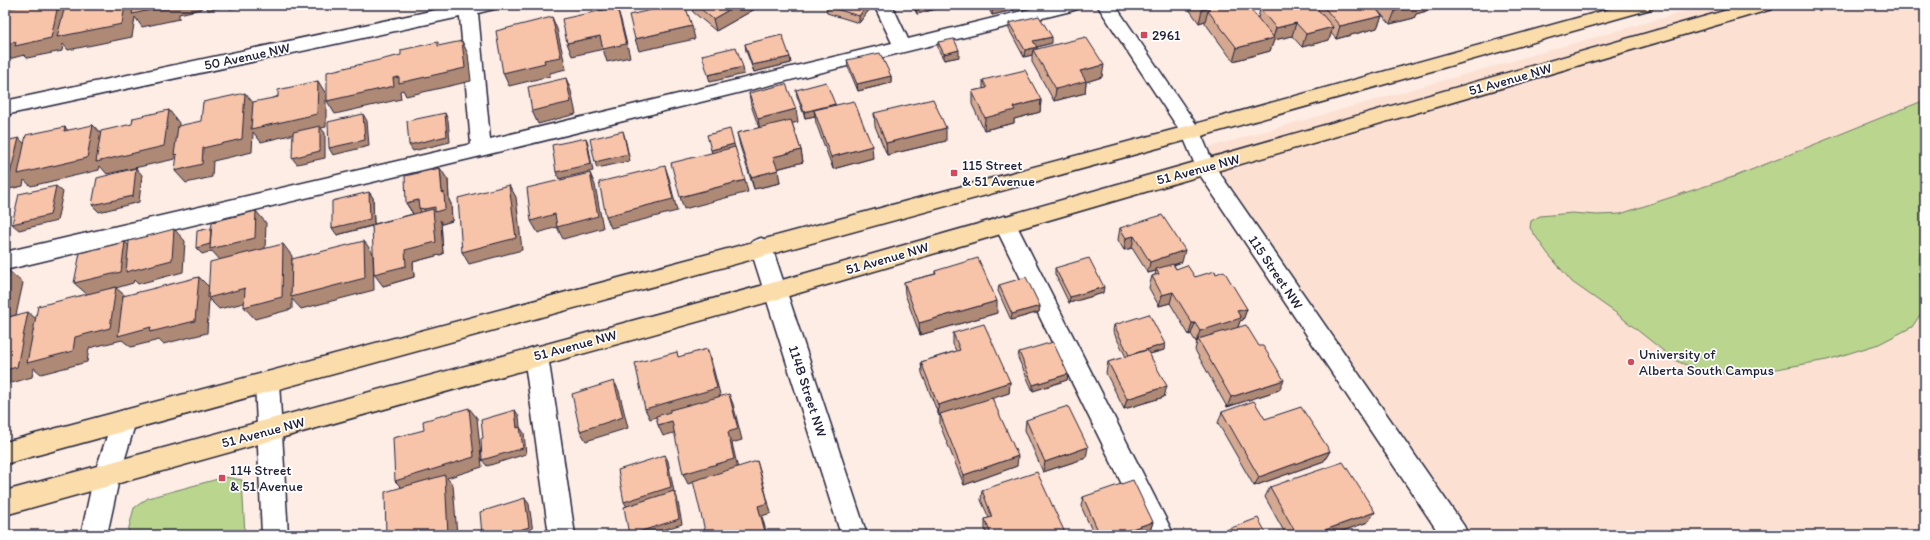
<svg xmlns="http://www.w3.org/2000/svg" width="1930" height="540" viewBox="0 0 1930 540" font-family="Itim,sans-serif">
<style>
.built{fill:#fce1d3}
.green{fill:#b9d58e;stroke:#6e7c64}
.lines{fill:none;stroke-linecap:round;stroke-linejoin:round}
.minor-casing{stroke:#22223b;stroke-width:3}
.major-casing{stroke:#22223b;stroke-width:3}
.minor{fill:#fff;fill-rule:evenodd}
.major{fill:#fbddab;fill-rule:evenodd}
.wall{fill:#d5a991;stroke:#22223b}
.shaded-wall{fill:#ae8976;stroke:#22223b}
.building{fill:#f8c4a9;stroke:#22223b}
.poi-dot{fill:#d1495b;stroke:#fff;stroke-width:1.5}
.labels{text-anchor:middle;stroke-width:3.5;stroke-linejoin:round;paint-order:stroke}
.poi-label{font-size:14px;fill:#22223b;stroke:#fff;text-anchor:start}
.street-label{font-size:14px;fill:#22223b;stroke:#fff}
</style>
<rect width="100%" height="100%" fill="#fdede5"/>
<filter id="ink" filterUnits="userSpaceOnUse"><feTurbulence type="fractalNoise" baseFrequency=".025" numOctaves="2"/><feDisplacementMap in="SourceGraphic" scale="8" xChannelSelector="R" yChannelSelector="G"/><feConvolveMatrix kernelMatrix="1 2 1 2 8 2 1 2 1" color-interpolation-filters="sRGB"/></filter>
<g filter="url(#ink)">
<path class="built" d="M1708,5H1925V535H1454L1199,150Z"/>
<path class="green" d="M1925,100V247L1920,250L1919,267L1922,289V312L1912,327L1879,344L1827,360L1743,375L1705,372L1676,361L1616,313L1572,282L1548,254L1530,228L1531,221L1540,216L1572,213L1597,215L1620,214L1736,176Z
M225,477L242,480L245,535H127L134,508L148,498Z"/>
<g class="lines">
<g class="minor-casing">
<path id="minor" d="M459,5H497L494,9L478,13L490,139L892,43L874,5H892L908,39L1047,5H1080L1077,9L1071,11L481,156L5,270V252L471,144L460,17L5,115V101Z
M1097,5H1115L1198,127L1214,165L1464,526L1468,535H1440L1198,172L1182,134Z
M1005,216L1013,218L1016,224L1174,535H1147L994,224L997,218Z
M761,238L769,241L772,247L867,535H841L750,247L753,241Z
M536,346L544,349L548,356L575,535H549L524,356L528,349Z
M267,372L275,375L279,382L288,535H262L255,382L259,375Z
M124,410L133,413L136,421L120,475L107,535H81L94,475L112,421L115,413Z"/>
</g>
<g class="major-casing">
<path id="major" d="M1624,5H1654L1651,9L1191,139L5,464V442L1191,125Z
M1745,5H1775L1772,9L775,300L5,515V491L775,282Z"/>
</g>
<use href="#minor" class="minor"/>
<use href="#major" class="major"/>
</g>
<path class="wall" d="M691,5H762L716,31L693,12Z
M826,5H873L859,23L827,13L826,6Z
M912,5H951L917,14Z
M987,5H1031V6L992,15Z
M1186,5H1261L1250,8L1258,18L1260,9L1276,5H1373L1382,16L1377,28L1336,39L1331,33L1329,40L1302,47L1292,36L1274,40L1270,51L1233,61L1205,23V21L1199,23Z
M1373,5H1436L1434,9L1416,14L1414,18L1390,24Z
M1009,23L1052,43L1037,47V49L1102,77L1086,82L1085,93L1054,101L1032,62V55L1024,57L1009,29Z
M938,42L959,57L944,60L938,49Z
M745,44L791,63L754,72L746,51Z
M847,60L891,76V83L858,91L848,67Z
M983,80L1041,100L1040,112L1014,119V123L984,130L972,104V91L983,89Z
M796,90L836,105L873,158L833,169L816,123L815,116L805,118L797,96Z
M749,93L798,122L792,123L801,150L803,162L777,169L780,183L754,189L740,146L737,133L759,128L751,105Z
M874,113L946,141L887,155L875,126Z
M448,180L449,200L451,204L452,221L442,224L440,220L441,221L443,254L413,262L414,277L383,286L372,226L337,235L369,192L373,198L374,224L413,214L406,203Z
M1120,228L1182,262L1174,265L1176,269L1195,277L1216,274L1247,309L1243,320L1240,321L1238,327L1279,390L1227,407L1195,350L1197,342H1196L1191,334L1189,335L1170,303L1159,306L1149,288L1152,276L1155,275L1156,271L1148,273L1132,248L1124,250L1118,240Z
M1055,268L1103,293L1069,303L1055,274Z
M935,271L997,313L920,335L905,294L904,282L935,274Z
M999,285L1040,306L1039,312L1011,320L998,291Z
M1114,325L1164,350L1150,354L1164,397L1124,409L1106,373L1108,362L1126,357L1113,331Z
M953,333L1010,382L1009,393L992,398L1017,466L964,485L940,425V415L939,416L922,373L921,362L956,351L953,344Z
M1019,352L1068,374L1067,380L1033,391L1018,358Z
M1222,412L1265,419L1330,451L1324,461L1254,486L1218,423Z
M1026,420L1086,458L1043,472L1025,430Z
M1270,487L1375,512L1368,522L1331,535H1286L1265,497Z
M982,490L1066,535H987L985,529V519L989,518L981,500Z
M1083,497L1153,522L1150,531L1138,535H1094L1081,506Z
M1226,530L1267,535H1224Z"/>
<path class="shaded-wall" d="M58,5H65L70,11L125,5H132L136,10L169,5H202L201,9L179,14V19L142,27L135,17L132,37L68,50L63,44L62,51L27,58L24,55L5,60V44Z
M205,5H250L230,9L228,6L208,10Z
M737,5H762L716,31L713,19Z
M867,5H873L859,23V16Z
M924,5H951L917,14L916,7Z
M993,5H1031V6L992,15Z
M1246,5H1261L1245,9Z
M1415,5H1436L1434,9L1416,14L1414,18L1390,24L1395,11Z
M617,7L621,20L630,57L607,62L603,49Z
M1209,8L1205,21L1199,23L1202,10Z
M1382,16L1377,28L1336,39L1340,26Z
M552,17L557,29L566,69L550,73V76L509,86L503,73L544,60Z
M1296,23L1292,36L1274,40L1270,51L1233,61L1237,48L1273,38L1276,28Z
M692,26L695,39L639,51L635,39Z
M1333,27L1329,40L1302,47L1306,34Z
M600,36L604,49L572,56L567,43Z
M1052,37V43L1033,48V41Z
M462,41L468,54L471,81L406,96L403,90L400,91L401,99L335,114L327,101L393,78Z
M1037,47L1036,54L1033,50L1032,55L1024,57L1025,50Z
M959,50V57L944,60V54Z
M790,57L791,63L754,72L752,65Z
M1104,65L1102,77L1086,82L1085,93L1054,101L1056,89L1080,71Z
M743,67L744,74L710,82L708,75Z
M891,76V83L858,91L857,84Z
M566,78L571,91L576,114L538,124L532,111Z
M318,81L326,94V127L321,128L325,133V158L297,164L292,158L320,128L261,142L253,132L252,152L213,161L212,177L186,183L175,171L203,148L245,93L255,105Z
M1041,100L1040,112L1014,119V123L984,130L985,118L1013,107Z
M835,104L836,111L814,110L815,116L805,118L804,112Z
M796,109L798,122L760,131L758,119Z
M169,110L179,123L176,155L177,154L185,167L175,156V159L107,174L100,166L99,170L31,186L24,180L23,186L5,190V175L19,138L31,151L93,125L104,137Z
M445,113L448,120L450,142L413,151L409,145Z
M363,114L367,121L369,146L333,155L329,148Z
M65,127L76,139L64,131Z
M946,128V141L887,155L886,143Z
M623,131L625,138L630,161L597,168L595,162Z
M586,138L588,144L593,171L559,179L556,172Z
M734,144L736,151L713,157L711,150Z
M872,146L873,158L833,169L831,157Z
M801,150L803,162L776,169L773,157Z
M665,166L669,178L677,211L611,228L606,216Z
M136,168L142,175L139,202L99,212L92,205Z
M440,168L448,180L449,200L451,204L452,221L442,224L440,220L441,221L443,254L413,262L414,277L383,286L374,274L405,250L431,221L424,209L419,208L422,213L414,215L406,203L442,193Z
M778,170L780,183L754,189L751,177Z
M590,173L595,185L603,228L563,239L557,227L538,233L531,221Z
M745,180L748,192L684,209L680,197Z
M509,185L516,197L522,250L469,264L462,252Z
M56,186L63,192L57,221L19,230L12,224Z
M369,192L373,198L374,225L337,235L332,228Z
M256,211L266,223L265,249L221,261L212,251L202,254L196,248Z
M174,229L185,241L183,272L138,284L134,280L133,283L116,288L128,298L199,277L210,288H245L256,300L219,309L209,299L207,333L163,344L159,340L131,347L122,340L89,348L87,362L41,374L34,368L32,377L5,385V370L28,312L42,324L75,337L88,295L74,283L125,242L137,254Z
M1134,236L1132,248L1124,250L1126,238Z
M364,241L373,253L374,290L301,309L292,299V309L255,319L244,307L283,244L292,256V297Z
M1185,250L1182,262L1157,270L1156,269V271L1148,273L1150,262Z
M9,271L23,283L16,315L5,318V289Z
M1104,287L1103,293L1069,303L1070,297Z
M1173,292L1170,303L1159,306L1162,295Z
M997,301V313L920,335L919,323Z
M1040,306L1039,312L1011,320L1012,314Z
M1247,309L1243,320L1240,321L1237,330L1198,339L1197,342H1196L1200,331L1237,311Z
M1192,323H1195L1191,334L1189,335Z
M1165,344L1164,350L1128,360L1129,355Z
M707,349L711,360L721,398L650,419L645,409Z
M1068,374L1067,380L1033,391V385Z
M1284,380L1279,390L1227,407L1231,397Z
M614,381L619,391L628,428L586,441L580,431Z
M1010,382L1009,393L939,416L938,405Z
M1167,386L1164,397L1124,409L1127,399Z
M729,394L733,404L742,440L732,443L738,469L688,484L683,474L728,432Z
M469,408L477,418L482,467L447,478L453,485L457,535H448L395,481Z
M515,410L519,416L520,427L524,433L526,454L487,466L482,460L517,428Z
M672,421L677,432L663,436L658,425Z
M1088,447L1086,458L1043,472L1045,462Z
M1330,451L1324,461L1254,486L1259,477Z
M665,455L668,461L674,492L627,507L624,502Z
M1018,456L1017,466L964,485V475Z
M757,461L760,471L771,513L762,516L767,535H765L758,506Z
M674,491L677,497L682,524L647,535H629Z
M525,498L529,504L533,532L524,535H505Z
M1375,512L1368,522L1331,535H1311Z
M1153,522L1150,531L1138,535H1113Z"/>
<path class="building" d="M27,5H58L51,38L15,46L16,42L5,44V9Z
M89,5H125L122,24L57,37L64,10Z
M134,5H169V6L132,14Z
M673,5H685L692,26L635,39L629,15Z
M696,5H737L713,19Z
M826,5H867L859,16L826,6Z
M915,5H924L916,7Z
M1198,5H1247L1274,38L1237,48L1208,11L1210,10L1209,8L1202,10Z
M1276,5H1314L1333,27L1306,34L1296,23L1276,28L1260,9Z
M1322,5H1373L1382,16L1340,26Z
M1389,5H1420L1395,11Z
M617,7L626,44L603,49L600,36L567,43L562,19Z
M1039,16L1052,37L1033,41L1037,47L1025,50L1009,23Z
M552,17L561,57L544,60L545,63L503,73L496,31Z
M782,35L790,57L752,65L745,44Z
M1086,37L1104,65L1080,71L1086,81L1056,89L1033,50Z
M954,39L959,50L944,54L938,42Z
M462,41L465,68L399,83V77L393,78L394,86L327,101V72L401,55V50L438,42V46Z
M736,47L743,67L708,75L702,55Z
M880,53L891,76L857,84L847,60Z
M1025,70L1041,100L1013,107L1015,110L985,118L972,91L987,88L983,80Z
M566,78L571,102L532,111L528,87Z
M318,81L317,114L251,129L253,102L278,97V90Z
M826,82L835,104L804,112L796,90Z
M786,84L796,109L758,119L749,93Z
M245,93L242,139L203,148L202,164L175,171L177,154L174,155L178,126L201,121L203,102Z
M933,99L946,128L886,143L874,113Z
M854,101L872,146L831,157L814,110Z
M169,110L164,146L96,162L101,131L132,124L133,118Z
M445,113L447,136L409,145L407,121Z
M363,114L365,140L329,148L328,122Z
M791,120L801,150L773,157L778,170L751,177L737,133Z
M93,125L87,158L18,174L26,135L65,127L64,131Z
M320,126V151L292,158L293,132Z
M730,129L734,144L711,150L707,135Z
M623,131L628,154L595,162L590,139Z
M19,138L10,174L5,175V141Z
M586,138L591,164L556,172L552,145Z
M735,147L745,180L680,197L671,163Z
M665,166L673,199L606,216L599,182Z
M136,168L133,196L92,205L97,178Z
M440,168L442,193L444,192L445,209L435,212V207L424,209L419,208L418,200L406,203L405,176Z
M590,173L598,216L557,227L555,214L531,221L527,188Z
M509,185L516,238L462,252L458,198Z
M56,186L50,215L12,224L19,194Z
M369,192L370,219L332,228V201Z
M433,209L436,242L405,250L406,266L374,274L372,225Z
M256,211L255,238L210,249L212,222Z
M1162,215L1185,250L1150,262L1134,236L1126,238L1120,228Z
M211,228L210,244L196,248L197,231Z
M174,229L172,260L126,272L129,241Z
M364,241L365,278L291,297L292,259Z
M125,242L121,272L74,283L80,253Z
M283,244L282,297L244,307L245,288L208,298L210,262Z
M978,258L997,301L919,323L904,282L936,274L935,271Z
M1089,258L1104,287L1070,297L1055,268Z
M1173,264L1176,269L1187,265L1195,277L1215,271L1216,274L1224,271L1247,309L1237,311L1241,318L1200,331L1195,323H1192L1173,292L1162,295L1152,276L1159,274L1156,269Z
M9,271L5,289V272Z
M199,277L195,321L150,332L151,327L118,336L123,296Z
M1026,277L1040,306L1012,314L999,285Z
M116,287L110,328L75,337L73,351L27,363L38,306Z
M28,312L17,367L5,370V318Z
M1149,314L1165,344L1129,355L1114,325Z
M984,324L1010,382L938,405L921,362L960,350L953,333Z
M1246,325L1259,346H1263L1284,380L1231,397L1198,339Z
M1053,342L1068,374L1033,385L1019,352Z
M707,349L717,388L645,409L635,363L677,352L678,357Z
M1147,350L1167,386L1127,399L1108,362Z
M614,381L623,417L580,431L572,394Z
M729,394L738,429L728,432L734,459L683,474L672,421L658,425L656,416L670,412V410Z
M992,398L1018,456L964,475L940,414Z
M1254,401L1265,419L1301,407L1330,451L1259,477L1222,412Z
M1068,406L1088,447L1045,462L1026,420Z
M469,408L474,457L395,481L393,438L424,430L423,421Z
M515,410L517,428L520,427L523,448L482,460L481,439L483,438L481,420Z
M665,455L671,487L624,502L618,470Z
M757,461L768,503L758,506L766,535H706L693,481Z
M1343,462L1375,512L1311,535H1297L1270,487Z
M1037,472L1066,535H991L985,519L992,517L982,490Z
M445,475L448,535H386L385,492Z
M1133,480L1153,522L1113,535H1100L1083,497Z
M674,491L679,519L629,535L624,507Z
M525,498L529,527L504,535H482L480,512Z
M1258,518L1267,535H1229L1226,530Z
M518,530L519,535H504Z
M1279,531L1282,535H1269Z"/>
</g>
<g class="poi-dot">
<rect x="1140" y="31" width="8" height="8" rx="2"/>
<rect x="950" y="169" width="8" height="8" rx="2"/>
<circle cx="1631" cy="362" r="4"/>
<rect x="218" y="474" width="8" height="8" rx="2"/>
</g>
<g class="labels">
<g class="poi-label">
<text x="1152" y="40">2961</text>
<text x="962" y="170">115 Street<tspan x="962" dy="16">&amp; 51 Avenue</tspan></text>
<text x="1639" y="359">University of<tspan x="1639" dy="16">Alberta South Campus</tspan></text>
<text x="230" y="475">114 Street<tspan x="230" dy="16">&amp; 51 Avenue</tspan></text>
</g>
<g class="street-label">
<text transform="translate(247 56) rotate(-12)" y="5">50 Avenue NW</text>
<text transform="translate(1510 79) rotate(-16)" y="5">51 Avenue NW</text>
<text transform="translate(1198 169) rotate(-15)" y="5">51 Avenue NW</text>
<text transform="translate(887 258) rotate(-16)" y="5">51 Avenue NW</text>
<text transform="translate(1276 272) rotate(56)" y="5">115 Street NW</text>
<text transform="translate(575 345) rotate(-15)" y="5">51 Avenue NW</text>
<text transform="translate(808 391) rotate(72)" y="5">114B Street NW</text>
<text transform="translate(263 432) rotate(-15)" y="5">51 Avenue NW</text>
</g>
</g>
<rect width="1930" height="540" fill="none" stroke="#fff" stroke-width="20"/>
<rect x="10" y="10" width="1910" height="520" fill="none" stroke="#22223b" stroke-width="1.5" filter="url(#ink)"/>
</svg>
